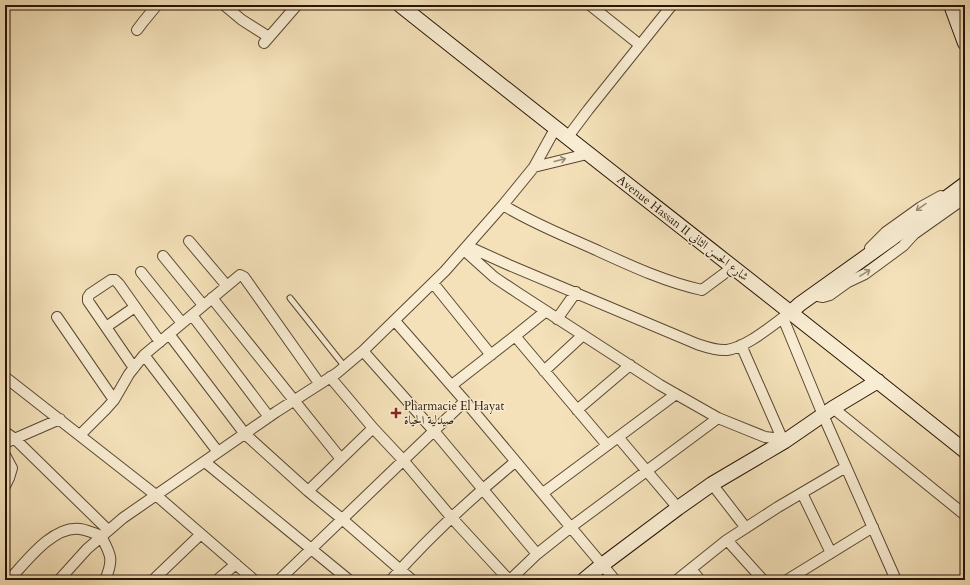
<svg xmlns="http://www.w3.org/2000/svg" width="970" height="585" viewBox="0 0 970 585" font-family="Cardo,Amiri,serif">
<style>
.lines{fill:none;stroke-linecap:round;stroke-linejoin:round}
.lane-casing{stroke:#5b4832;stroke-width:7}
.street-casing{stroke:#5b4832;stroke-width:12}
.secondary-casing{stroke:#281505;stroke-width:16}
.lane{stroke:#f8ecd2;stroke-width:5}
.street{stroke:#f8ecd2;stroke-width:10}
.secondary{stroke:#f8ecd2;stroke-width:14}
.oneway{stroke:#9a8b76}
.poi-dot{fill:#8f2418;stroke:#f8ecd2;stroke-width:1.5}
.labels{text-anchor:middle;stroke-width:3;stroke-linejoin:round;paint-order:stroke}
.street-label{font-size:12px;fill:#281505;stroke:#f8ecd2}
.poi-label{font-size:12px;fill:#281505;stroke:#f8ecd2;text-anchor:start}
</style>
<rect width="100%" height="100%" fill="#f4e1b9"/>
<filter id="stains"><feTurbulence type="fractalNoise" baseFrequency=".005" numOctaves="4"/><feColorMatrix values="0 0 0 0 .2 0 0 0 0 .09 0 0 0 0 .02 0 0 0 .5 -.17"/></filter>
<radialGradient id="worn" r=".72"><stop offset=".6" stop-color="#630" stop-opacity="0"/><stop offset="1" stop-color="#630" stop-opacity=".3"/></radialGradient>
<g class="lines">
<g class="lane-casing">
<path id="lane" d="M290,298L345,367"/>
</g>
<g class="street-casing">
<path id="street" d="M224,5L242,20L269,37
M590,5L640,45
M137,30L143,22L157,5
M264,43L297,5
M567,138L588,110L672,5
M534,167L587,154
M503,205C532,223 563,235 594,249C629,265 665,282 702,290L733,267
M189,241L227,286
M467,246L509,265L697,344C706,347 716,351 727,350C748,347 773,324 791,312
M870,248L886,232L921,207L941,196
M464,250L494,277L518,293L660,385L718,418L765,437L773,438L781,436
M163,256L203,305
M141,272L182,323
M433,283L491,355
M818,296L823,297L830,295L848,282L865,274L903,246L914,234L965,198
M212,298L341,459
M192,315L269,417
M57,317L114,400
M783,318L823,415L896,580
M557,319L576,292
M395,321L465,401L615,580
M106,327L135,307
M169,334L245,434L308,491L342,519L412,580
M515,336L546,311
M741,345L781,436L785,441
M363,351L434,431L537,554
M144,355L218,452
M134,368L88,301V297L90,294L111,280H115L119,284L160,342
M544,371L583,335
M5,377L157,496L254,580
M330,377L373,428L403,460L451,517L509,580
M452,385L515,336L607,445
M833,408L965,515
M577,410L630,365
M5,432L15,439L108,530
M80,435L106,409L114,400L129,374L144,355L240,275L244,277L319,383
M618,437L678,508
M5,443L60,419
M5,455L12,468L9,478L5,486
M205,462L349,580
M712,484L746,528
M308,491L373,428
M543,493L676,394
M802,493L831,553
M727,540L763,580
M691,569L700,580
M9,580C26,562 53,525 80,529C87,530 94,533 101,536C111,555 114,559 105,580
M59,580L87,549L123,518L276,412L337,373L363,351L445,271L503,205L534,167L555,129
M153,580L201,534
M217,580L236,564
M279,580L465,401
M391,580C429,537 471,498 515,462
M510,580L537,554L571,527L718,418
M677,580L727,540L778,507L846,467
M787,580L873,527"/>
</g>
<g class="secondary-casing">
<path id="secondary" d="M400,5C587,154 778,301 965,451
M951,5L965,43
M791,312L800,304L891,239L965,184
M584,580L602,565L678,508L712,484L785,441L833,408L878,381"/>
</g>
<use href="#lane" class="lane"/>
<use href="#street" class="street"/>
<use href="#secondary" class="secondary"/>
</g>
<defs><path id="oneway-shaft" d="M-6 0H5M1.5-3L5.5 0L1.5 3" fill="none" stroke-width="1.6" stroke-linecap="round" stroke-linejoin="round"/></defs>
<g class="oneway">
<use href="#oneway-shaft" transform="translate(560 160) rotate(-14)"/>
<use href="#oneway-shaft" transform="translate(921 207) rotate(145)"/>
<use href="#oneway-shaft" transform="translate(865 273) rotate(-32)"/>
</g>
<path class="poi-dot" d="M394 407h4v4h4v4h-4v4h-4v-4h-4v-4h4z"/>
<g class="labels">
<g class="street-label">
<text transform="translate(683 228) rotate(38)" y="4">Avenue Hassan II شارع الحسن الثاني</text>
</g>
<g class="poi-label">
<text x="404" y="410">Pharmacie El Hayat<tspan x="404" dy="14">صيدلية الحياة</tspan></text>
</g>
</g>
<rect width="970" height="585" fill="none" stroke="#f4e1b9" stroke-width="20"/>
<rect x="6" y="6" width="958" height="573" fill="none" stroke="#281505" stroke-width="2"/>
<rect x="10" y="10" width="950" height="565" fill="none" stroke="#281505"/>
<rect width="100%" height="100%" filter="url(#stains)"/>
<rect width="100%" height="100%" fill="url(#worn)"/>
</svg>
